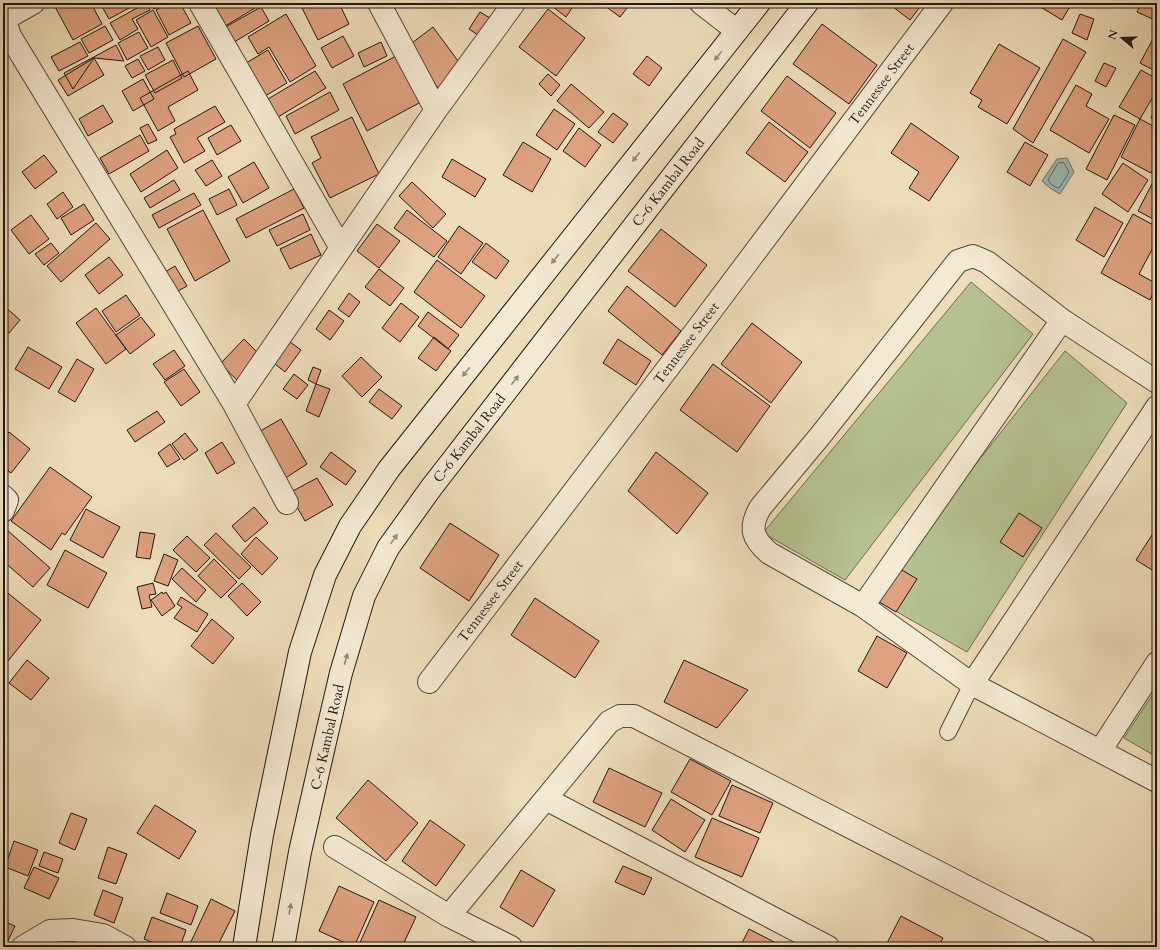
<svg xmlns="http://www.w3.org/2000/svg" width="1160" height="950" viewBox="0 0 1160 950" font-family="Cardo,serif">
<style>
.green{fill:#b6c291;stroke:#6c6c52}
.water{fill:#9abbb5;stroke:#6a7974}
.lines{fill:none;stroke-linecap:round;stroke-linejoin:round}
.shore{stroke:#5e6964;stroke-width:1}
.building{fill:#dea281;stroke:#231712}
.service-casing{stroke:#56483c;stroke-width:18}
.minor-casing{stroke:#56483c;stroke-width:24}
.secondary-casing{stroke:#231712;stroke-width:24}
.service{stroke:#f4e9d2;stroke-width:16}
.minor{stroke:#f4e9d2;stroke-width:22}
.secondary{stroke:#f4e9d2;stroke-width:22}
.oneway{fill:#968a7c}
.labels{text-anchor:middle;stroke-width:3.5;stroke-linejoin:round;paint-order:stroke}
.street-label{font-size:14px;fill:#231712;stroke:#f4e9d2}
</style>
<rect width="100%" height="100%" fill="#eeddba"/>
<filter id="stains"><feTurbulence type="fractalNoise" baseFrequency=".005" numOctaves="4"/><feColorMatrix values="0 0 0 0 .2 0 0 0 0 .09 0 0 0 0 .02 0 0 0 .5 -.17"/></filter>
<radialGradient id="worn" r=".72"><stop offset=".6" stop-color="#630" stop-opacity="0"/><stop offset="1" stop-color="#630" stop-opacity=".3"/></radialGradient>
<path class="green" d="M971,282L1033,334L845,580L763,533Z
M1065,351L1127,403L967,652L871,597Z
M1157,688V757L1124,738Z"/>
<path class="water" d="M1067,158L1074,172L1060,194L1050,188L1042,181L1057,159Z"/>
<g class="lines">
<path class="shore" d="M1064,163L1069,172L1060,187L1058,188L1052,185L1048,180L1058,163Z"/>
</g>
<path class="building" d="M53,3H91L102,24L73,40Z
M100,3H138L109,19Z
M146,3L150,10L132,19L138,29L120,40L110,23Z
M150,3H164L154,9Z
M168,3H180L191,23L169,35L156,10Z
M219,3H252L255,8L222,28L210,8Z
M312,3H339L349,24L318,40L302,8Z
M548,3H572L574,5L566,17Z
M601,3H631L620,17Z
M888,3H923L910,20Z
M1034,3H1072L1062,20Z
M1141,3H1157V21L1137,12Z
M261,7L269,21L231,44L222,29Z
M548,9L585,38L556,76L519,47Z
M153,10L168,37L151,47L136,20Z
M480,12L495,21L484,39L469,29Z
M286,14L316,66L290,82L269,47L258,54L248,37Z
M1080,14L1094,19L1087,40L1072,33Z
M822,24L877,65L849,104L793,64Z
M105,26L113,40L89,53L81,39Z
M198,26L216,59L184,77L166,43Z
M433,27L464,69L438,88L408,46Z
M139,32L148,48L127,60L118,43Z
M343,36L354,56L332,68L321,48Z
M1154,37L1157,38V72L1140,63Z
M1063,39L1086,52L1033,143L1013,129Z
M80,42L88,56L59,71L51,57Z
M381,42L387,56L364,67L358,53Z
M3,44L10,52L3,57Z
M999,44L1040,68L1007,124L978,107L982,100L970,93Z
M116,45L124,61L94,58L73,89L64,73Z
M158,47L165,60L148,70L140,56Z
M268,50L287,83L260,99L241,66Z
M396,56L421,102L367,131L343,84Z
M647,56L662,68L649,86L633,74Z
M94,58L104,75L68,96L58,80Z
M138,59L145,71L132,78L125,66Z
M173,60L182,78L155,93L145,75Z
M1104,63L1116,68L1106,87L1095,81Z
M1141,70L1157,79V90L1140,119L1119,107Z
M188,71L198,90L168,107L175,121L158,131L140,98Z
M315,71L326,88L278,117L268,99Z
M548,74L560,85L551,96L539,84Z
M787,76L836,113L810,148L761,111Z
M143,79L154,99L133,111L122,91Z
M571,84L604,112L589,128L557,101Z
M1076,85L1092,94L1086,106L1109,119L1089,153L1050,130Z
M330,92L339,110L295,134L286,116Z
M103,105L113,122L88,136L79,119Z
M1157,105V121L1151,118Z
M215,106L225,122L197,138L205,151L184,163L170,137L176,134L174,129Z
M554,109L575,124L557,150L536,135Z
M613,113L628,124L613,143L598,132Z
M1114,115L1135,125L1107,180L1086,169Z
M352,117L379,174L330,198L312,163L321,158L311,137Z
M1140,119L1157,128V162L1151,173L1121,157Z
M769,122L808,152L785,182L746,153Z
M911,123L959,157L929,201L909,188L919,172L891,153Z
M148,124L157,140L148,144L140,128Z
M231,125L241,141L217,155L208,138Z
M579,128L601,145L585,167L563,151Z
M140,135L149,151L109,174L100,158Z
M523,142L551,159L532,192L503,175Z
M1025,142L1048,155L1030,186L1007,172Z
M167,150L178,168L141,192L130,174Z
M44,155L57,172L35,189L22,172Z
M452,159L486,179L475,197L442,177Z
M212,160L222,176L206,186L195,170Z
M254,162L269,188L243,203L228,177Z
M1123,163L1148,180L1128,212L1102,194Z
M174,180L180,190L150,208L144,198Z
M1154,180L1157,182V221L1138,211Z
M412,182L446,214L433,228L399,196Z
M229,189L237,205L217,215L209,199Z
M294,189L304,208L246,238L236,219Z
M63,192L73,207L57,219L47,204Z
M194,193L201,205L159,228L152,215Z
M84,204L94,220L71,235L61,218Z
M1095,207L1123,223L1104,257L1076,240Z
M203,210L230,261L195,281L167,229Z
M407,210L447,241L434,257L394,228Z
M303,214L310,230L277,246L269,230Z
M1133,214L1157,227V240L1139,274L1157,284L1150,300L1101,273Z
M31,215L49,239L29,254L11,230Z
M96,223L110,239L61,282L47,266Z
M377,224L400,241L379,268L357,251Z
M459,226L483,243L461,274L438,257Z
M661,229L707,265L675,307L628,271Z
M311,234L321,255L290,269L280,249Z
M51,243L59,253L44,265L35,254Z
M486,243L509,261L496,279L472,262Z
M109,257L123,275L99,294L85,275Z
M437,260L485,296L461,328L414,292Z
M175,266L187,286L171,295L160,275Z
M379,269L404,288L390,306L365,287Z
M627,286L681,331L662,355L608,311Z
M349,293L360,302L349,317L338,309Z
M126,295L140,315L116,332L102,311Z
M401,303L419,317L400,342L382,328Z
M3,305L20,320L9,333L3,327Z
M96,308L126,349L106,364L76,323Z
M329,310L344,321L330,340L316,329Z
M428,312L459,335L448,349L418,326Z
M141,317L155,335L130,354L116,335Z
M752,323L802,362L771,403L721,364Z
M434,337L451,351L436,371L418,358Z
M244,339L260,355L237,380L220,364Z
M286,339L301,350L285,372L270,360Z
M618,339L651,361L636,385L603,363Z
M28,347L62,367L49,389L15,369Z
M174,350L185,366L165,380L153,364Z
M361,357L382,377L362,397L342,376Z
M77,359L94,369L75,402L58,392Z
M713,364L770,406L737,452L680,410Z
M313,367L321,370L316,384L308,380Z
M184,369L200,392L181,406L164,382Z
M294,374L308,385L297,399L283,389Z
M316,384L330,389L319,417L306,411Z
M379,389L402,406L392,419L369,402Z
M157,411L165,422L135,442L127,430Z
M281,419L307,464L284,479L257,433Z
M9,432L30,449L11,473L3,467V439Z
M185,433L198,450L184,460L172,444Z
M222,442L235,463L217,474L205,453Z
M170,444L180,459L167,467L158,453Z
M331,452L356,471L346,485L320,467Z
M656,452L708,493L677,534L628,491Z
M50,467L92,497L65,535L62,533L51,550L11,521Z
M317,478L333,505L305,521L289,493Z
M254,507L268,523L245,542L232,526Z
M86,509L120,527L103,558L70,540Z
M1019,513L1042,528L1023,557L1000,542Z
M450,523L499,555L469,601L420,568Z
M1157,527V573L1136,560Z
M6,529L50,568L33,587L3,561V532Z
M140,532L155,534L150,559L136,557Z
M216,533L251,567L239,579L204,545Z
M187,536L210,558L196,572L173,550Z
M256,537L278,558L262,575L241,554Z
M65,550L107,573L88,608L47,585Z
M164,554L178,560L168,586L154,581Z
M214,559L237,582L221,598L198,576Z
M895,566L917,579L896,612L871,597Z
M182,568L206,590L196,602L172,579Z
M153,583L156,594L149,595L152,607L142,609L137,587Z
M242,583L261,602L247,616L228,596Z
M3,589L41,620L8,661L3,657Z
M162,592L163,594L166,592L175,606L162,616L151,600Z
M181,597L208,614L197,632L174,618L182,607L177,604Z
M535,598L599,641L575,678L511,635Z
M212,619L234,638L213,664L191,646Z
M877,636L907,653L887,688L858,671Z
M27,660L49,678L31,700L9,683Z
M684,660L748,690L717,728L664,702Z
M690,759L731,781L712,815L671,792Z
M609,768L662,793L645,827L593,802Z
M368,780L418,823L386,861L336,818Z
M732,785L773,803L760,833L719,816Z
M671,799L705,820L685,852L652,830Z
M155,805L196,831L179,859L137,833Z
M71,813L87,819L75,850L59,843Z
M712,818L759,838L742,877L695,857Z
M430,820L465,845L436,886L402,861Z
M14,841L38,850L28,876L5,867Z
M108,847L127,854L116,884L98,878Z
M44,852L63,859L58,873L39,866Z
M623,866L652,878L644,895L615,882Z
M34,867L59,878L49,899L24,888Z
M521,870L555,890L533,927L500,907Z
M339,886L374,902L354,947L319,931Z
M103,890L123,898L114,923L94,915Z
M167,893L198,906L191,925L160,913Z
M211,899L235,911L217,947H191L189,946Z
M379,900L416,917L402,947H358Z
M901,916L943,938L938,947H885Z
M152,917L186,930L180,947H165L144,939Z
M3,921L15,926L5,947H3Z
M749,929L782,946L781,947H740Z"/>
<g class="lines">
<g class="service-casing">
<path id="service" d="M948,732L972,684"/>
</g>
<g class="minor-casing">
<path id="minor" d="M200,3L341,248
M379,3L436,110
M701,3L737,31
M3,14L10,36L234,404L287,503
M3,20L33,3
M1157,382L1062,320L987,262L973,256L958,261L820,436L760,508C749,528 752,538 769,553L863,606L972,684L1157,781
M234,404L436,110L514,3
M3,496L7,500L3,511
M863,606L1062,320
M429,682L674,360L942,3
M972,684L1157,407
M1100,751L1157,663
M546,799L828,947
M335,847L449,916L511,947
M449,916L609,722L620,716H634L1084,947
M23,947L50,931L73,930L103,935L125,947"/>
</g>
<g class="secondary-casing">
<path id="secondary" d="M244,947L262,835L300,652L325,575L350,526L389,469L759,3
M283,947L300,852L324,746L341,673L364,596L388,548L431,488L807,3"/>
</g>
<use href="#service" class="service"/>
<use href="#minor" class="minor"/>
<use href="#secondary" class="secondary"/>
</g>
<defs><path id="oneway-solid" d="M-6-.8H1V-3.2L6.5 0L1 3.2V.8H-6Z"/></defs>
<g class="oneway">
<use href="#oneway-solid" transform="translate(718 56) rotate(129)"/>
<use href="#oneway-solid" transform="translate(636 157) rotate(129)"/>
<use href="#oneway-solid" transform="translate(555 259) rotate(128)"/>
<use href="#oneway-solid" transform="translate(466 372) rotate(128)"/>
<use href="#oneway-solid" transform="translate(515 380) rotate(-52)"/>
<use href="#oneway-solid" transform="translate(394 539) rotate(-55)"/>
<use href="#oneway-solid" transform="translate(346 659) rotate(-74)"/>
<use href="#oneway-solid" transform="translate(290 909) rotate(-80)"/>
</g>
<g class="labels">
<g class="street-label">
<text transform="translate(881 84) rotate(-53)" y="5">Tennessee Street</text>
<text transform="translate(668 182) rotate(-52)" y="5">C-6 Kambal Road</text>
<text transform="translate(686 343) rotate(-53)" y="5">Tennessee Street</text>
<text transform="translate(469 438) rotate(-52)" y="5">C-6 Kambal Road</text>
<text transform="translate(490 601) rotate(-53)" y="5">Tennessee Street</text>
<text transform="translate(327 737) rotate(-77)" y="5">C-6 Kambal Road</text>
</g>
</g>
<rect width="1160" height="950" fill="none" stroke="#eeddba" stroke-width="16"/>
<rect x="4" y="4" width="1152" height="942" fill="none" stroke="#231712" stroke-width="2"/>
<rect x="8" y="8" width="1144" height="934" fill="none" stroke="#231712"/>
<g transform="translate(1122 38) rotate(289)" stroke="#f4e9d2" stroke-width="3" paint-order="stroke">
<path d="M0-3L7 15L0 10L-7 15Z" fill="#231712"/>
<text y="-6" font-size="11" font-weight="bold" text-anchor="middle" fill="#231712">N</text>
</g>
<rect width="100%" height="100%" filter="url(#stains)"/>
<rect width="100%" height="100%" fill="url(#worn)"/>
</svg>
